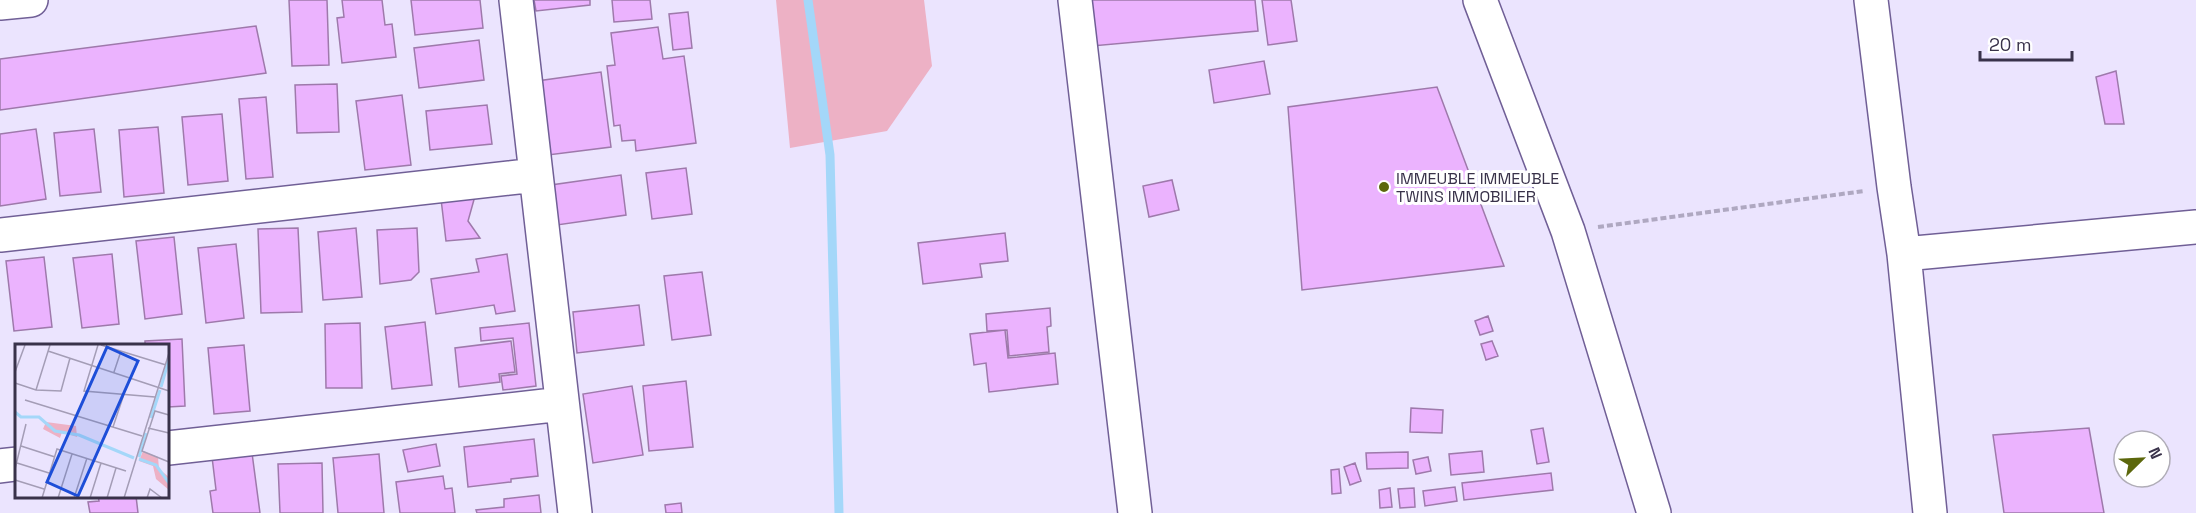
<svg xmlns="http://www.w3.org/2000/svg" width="2196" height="513" viewBox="0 0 2196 513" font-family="'Space Grotesk',sans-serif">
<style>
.green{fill:#edb1c5}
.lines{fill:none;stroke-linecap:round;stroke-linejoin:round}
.stream{stroke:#a4d7f9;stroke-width:9}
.building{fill:#ebb3fe;stroke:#9e79ab;stroke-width:1.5}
.minor-casing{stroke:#705f96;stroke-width:36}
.path{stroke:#afa8c1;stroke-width:4;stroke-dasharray:6 3;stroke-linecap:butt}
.minor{stroke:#fff;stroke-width:33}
.poi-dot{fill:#5c670c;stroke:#fff;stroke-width:2}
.labels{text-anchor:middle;stroke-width:6;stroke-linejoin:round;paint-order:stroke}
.poi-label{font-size:16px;fill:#39324a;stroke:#fff;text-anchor:start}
.inset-river{fill:none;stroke:#a4d7f9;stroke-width:3}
.inset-road{fill:none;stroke:#a49db6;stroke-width:1.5}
.view{fill:#1d4ed8;fill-opacity:0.15;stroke:#1d4ed8;stroke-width:3}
.inset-edge{fill:none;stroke:#39324a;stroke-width:3}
</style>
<rect width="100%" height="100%" fill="#ebe4fe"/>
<path class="green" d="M776,0H924L932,66L887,131L790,148Z"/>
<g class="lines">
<path class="stream" d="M808,0L830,155L839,513"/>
</g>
<path class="building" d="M289,0H327L329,65L292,66Z
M342,0H382L385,25L392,24L396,57L342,63L337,18L344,17Z
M411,0H480L483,28L415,35Z
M534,0H590V5L536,11Z
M612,0H650L652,19L614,22Z
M1088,0H1255L1258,31L1092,46Z
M1262,0H1291L1297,41L1268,45Z
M688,12L692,48L673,50L669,14Z
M256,26L266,73L0,110V59Z
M658,27L663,59L684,56L696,143L636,151L635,140L622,141L620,125L614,126L607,66L615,65L611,33Z
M479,40L484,80L419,88L414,48Z
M1264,61L1270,94L1214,103L1209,70Z
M2116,71L2124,124H2105L2096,77Z
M601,72L611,147L540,156L530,82Z
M337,84L339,132L297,133L295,85Z
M1437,87L1504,266L1302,290L1288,107Z
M402,95L411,165L365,170L356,101Z
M266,97L273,177L246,179L239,99Z
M487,105L492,144L430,150L426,111Z
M222,114L228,181L188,185L182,117Z
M158,127L164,193L124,197L119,130Z
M36,129L46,199L0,206V134Z
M94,129L101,192L60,196L54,133Z
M686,168L692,214L652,219L646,173Z
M621,175L626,215L557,225L551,185Z
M1172,180L1179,210L1149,217L1143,186Z
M475,196L468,221L480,238L446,241L441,199Z
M298,228L302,312L261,313L258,229Z
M356,228L362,297L323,300L318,232Z
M417,228L419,272L411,280L380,284L377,230Z
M1005,233L1008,261L980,264L982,277L923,284L918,243Z
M174,237L182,314L145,319L136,241Z
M236,244L244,318L206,323L198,248Z
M112,254L119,324L82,328L73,258Z
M507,254L515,311L496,314L494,305L436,314L431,279L479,272L476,259Z
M44,257L52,327L14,331L6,261Z
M702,272L711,335L672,340L664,276Z
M639,305L644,345L577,353L573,312Z
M1050,308L1051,326L1047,327L1049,352L1009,356L1007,330L987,331L986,314Z
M1488,316L1493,331L1480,335L1475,321Z
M425,322L432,385L392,389L385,327Z
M360,323L362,388H326L325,324Z
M529,323L536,386L503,390L501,376L517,374L513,338L481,341L480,328Z
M1005,330L1008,358L1055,353L1058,384L989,392L986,363L974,365L970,334Z
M182,339L185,406L168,407V345H145V341Z
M511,341L515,372L499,374L500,382L459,387L455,348Z
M1492,341L1498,356L1486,360L1481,344Z
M244,345L250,411L214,414L208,348Z
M686,381L693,447L649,451L643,386Z
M632,386L643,455L593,463L583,394Z
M1411,408L1443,410L1442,433L1410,432Z
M1543,428L1549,462L1537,464L1531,430Z
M2089,428L2104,513H2004L1993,435Z
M534,439L538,476L511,479V482L468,487L464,447Z
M436,444L440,466L408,472L403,450Z
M1482,451L1484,472L1451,475L1449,454Z
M1408,452V468L1367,469L1366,453Z
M252,453L260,513H213L210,491L216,490L212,457Z
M379,454L384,513H338L333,458Z
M1428,457L1431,471L1416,474L1413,460Z
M322,463L323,513H280L278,464Z
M1355,463L1361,481L1350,485L1344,467Z
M1339,469L1341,493L1332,494L1331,470Z
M1551,473L1553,490L1464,500L1462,483Z
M443,476L445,489L452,488L455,513H400L396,482Z
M1455,487L1457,501L1425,506L1423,491Z
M1390,488L1392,507L1380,508L1379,490Z
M1414,488L1415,507L1400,508L1398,489Z
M539,495L541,513H477L476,510L504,507V499Z
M98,496H136L138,513H90L88,502L99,501Z
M681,503L682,513H666L665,505Z"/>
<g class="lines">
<g class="minor-casing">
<path id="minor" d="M516,0L575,513
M1075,0L1135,513
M1480,0L1568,231L1654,513
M1871,0L1894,187L1904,254L1930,513
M0,3L31,0
M0,235L536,175
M1904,254L2196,227
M168,448L562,404
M0,466L16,464"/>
</g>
<path class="path" d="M1598,227L1864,191"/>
<use href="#minor" class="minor"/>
</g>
<circle class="poi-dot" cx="1384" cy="187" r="6"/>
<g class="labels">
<g class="poi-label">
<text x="1396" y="184">IMMEUBLE IMMEUBLE<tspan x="1396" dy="18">TWINS IMMOBILIER</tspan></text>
</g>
</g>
<g transform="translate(15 344)">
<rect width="154" height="154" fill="#ebe4fe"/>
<path d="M31,78L61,82L62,93L47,88L45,94L28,85ZM128,107L143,113L144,125L154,133V146L141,135L138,122L124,117Z" fill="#edb1c5"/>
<path class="inset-river" d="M146,43L154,15M0,68L6,73H24L40,87L64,91L119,114M136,74L145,46M124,113L131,89M124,115L141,121L154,139"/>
<path class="inset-road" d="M83,1L69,47L140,53M86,1L151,21M33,7L154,47M0,28L10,1M99,28L106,7M0,39L21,46L46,47L55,14M21,46L35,1M10,56L127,92M154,71L140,67L127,107L154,118M98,83L109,50M133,84L154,89M6,102L40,113M2,119L34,129M0,125L11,80M0,136L29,145M27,154L42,105L111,127M43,154L57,110M59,154L72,114M75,154L86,119M92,154L101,124M109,154L154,9M132,154L135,145L147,154"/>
<path class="view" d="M92,3L123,17L63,152L32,138Z"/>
<rect width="154" height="154" class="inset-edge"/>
</g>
<g transform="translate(2142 459) rotate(66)"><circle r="28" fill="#ffffff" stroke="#b0adb7" stroke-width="1.5"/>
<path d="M0-4.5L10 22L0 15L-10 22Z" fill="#5c670c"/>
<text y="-9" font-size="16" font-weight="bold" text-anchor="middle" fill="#39324a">N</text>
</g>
<path d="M1980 51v9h92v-9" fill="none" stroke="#39324a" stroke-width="3"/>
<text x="1989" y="51" font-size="18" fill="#39324a" stroke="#ffffff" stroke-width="4.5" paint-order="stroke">20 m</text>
</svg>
